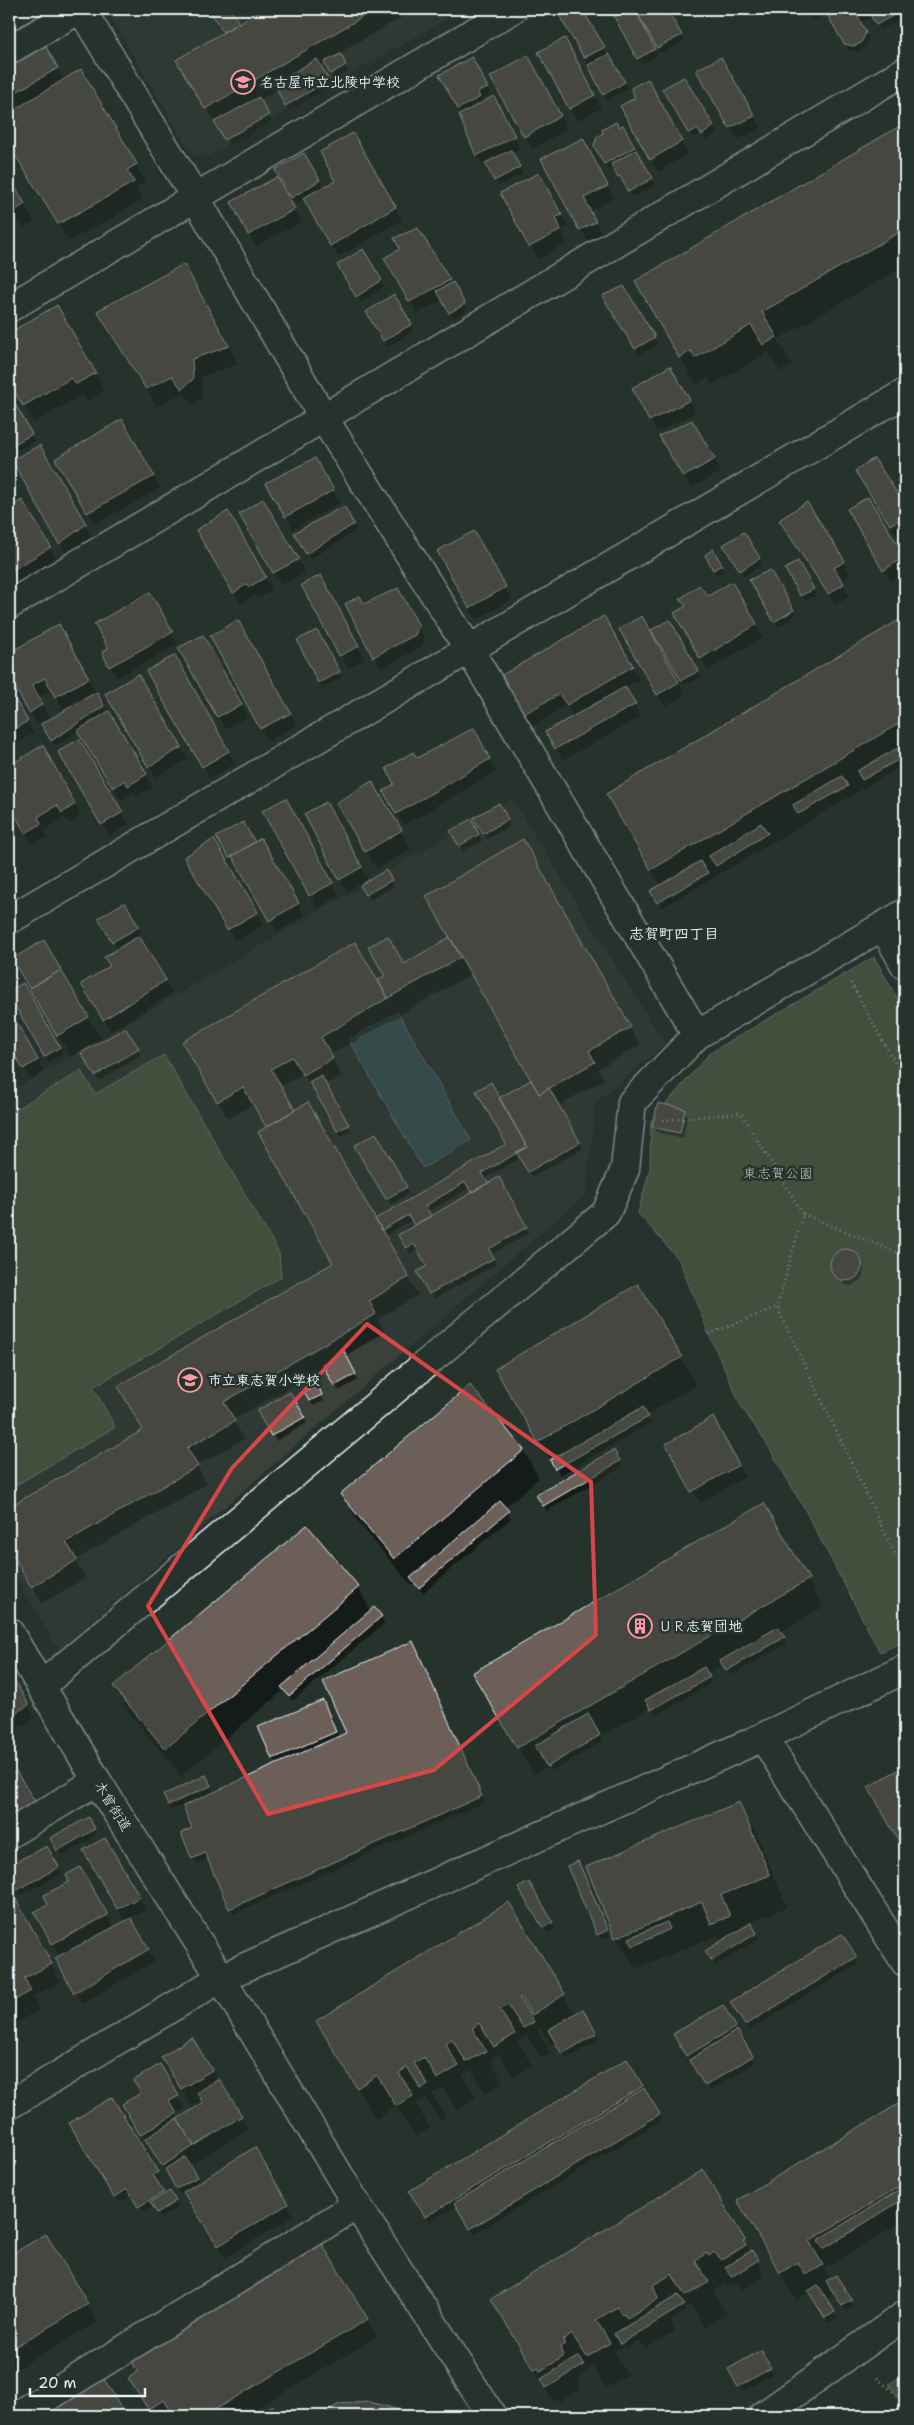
<svg xmlns="http://www.w3.org/2000/svg" width="914" height="2425" viewBox="0 0 914 2425" font-family="'Shantell Sans','Klee One',sans-serif">
<style>
.built{fill:#3b403a}
.green{fill:#647151;stroke:#a6b1a4}
.water{fill:#47676e;stroke:#879ea5}
.shadow{fill:#0007;fill-rule:evenodd}
.building{fill:#6c5f59;stroke:#e8f1f8}
.lines{fill:none;stroke-linecap:round;stroke-linejoin:round}
.street-casing{stroke:#e8f1f8;stroke-width:31}
.secondary-casing{stroke:#e8f1f8;stroke-width:31}
.path{stroke:#e8f1f8;stroke-width:3;stroke-dasharray:1 4;stroke-linecap:butt}
.street{stroke:#26332d;stroke-width:28}
.secondary{stroke:#26332d;stroke-width:28}
.marked{fill:none;stroke:#d94647;stroke-width:4;stroke-linejoin:round}
.labels{text-anchor:middle;stroke-width:5;stroke-linejoin:round;paint-order:stroke}
.poi-label{font-size:14px;font-weight:bold;fill:#e8f1f8;stroke:#26332d;text-anchor:start}
.park-label{font-size:14px;fill:#b3beb5;stroke:#26332d}
.street-label{font-size:14px;fill:#e8f1f8;stroke:#26332d}
.neighbourhood-label{font-size:15px;font-weight:bold;fill:#e8f1f8;stroke:#26332d}
</style>
<rect width="100%" height="100%" fill="#26332d"/>
<filter id="ink" filterUnits="userSpaceOnUse"><feTurbulence type="fractalNoise" baseFrequency=".02" numOctaves="2"/><feDisplacementMap in="SourceGraphic" scale="10" xChannelSelector="R" yChannelSelector="G"/><feConvolveMatrix kernelMatrix="1 2 1 2 8 2 1 2 1" color-interpolation-filters="sRGB"/></filter>
<g filter="url(#ink)">
<path class="built" d="M106,9H464L208,156H193Z
M512,799L665,1044L595,1103L586,1194L59,1650L9,1565V1092Z"/>
<path class="green" d="M874,957L905,1012V1641L880,1652L804,1508L767,1444L741,1406L709,1334L679,1260L638,1213L650,1169L651,1121L710,1053Z
M164,1055L279,1253L281,1277L93,1387L115,1427L9,1489V1113L81,1071L95,1094Z
M905,2374V2408L889,2384Z"/>
<path class="water" d="M398,1012L471,1140L423,1168L349,1040Z"/>
<path class="shadow" d="M9,9H29L9,20Z
M127,9H135L139,16L133,19Z
M210,9H229L238,25L266,9H416L333,57L344,62L348,72L335,79L325,62L320,65L331,86L289,111L278,90L260,100L271,121L229,145L178,60L224,33Z
M454,9H476L460,19Z
M561,9H581L628,88L607,100L558,10Z
M612,9H665L684,41L661,53L642,20L640,21L657,55L642,64Z
M806,9H851L869,39L864,49L858,52L849,50L828,13L813,21Z
M856,9H905V17L881,30L873,16L863,21Z
M39,38L64,80L80,70L146,182L136,188L143,200L69,241L9,144V56Z
M571,51L601,108L577,121L540,52Z
M721,58L761,128L737,140L697,71Z
M475,64L490,94L480,99L483,104L501,110L520,149L511,153L523,174L498,186L488,165L484,167L477,155L462,115L441,76Z
M535,69L567,129L532,149L491,77Z
M683,78L717,133L706,140L702,134L693,138L664,90Z
M655,92L688,154L658,172L622,106L636,98Z
M905,124V266L777,340L792,365L780,372L768,352L712,385L708,378L696,385L636,281Z
M622,127L655,185L632,197L624,181L622,182L613,166L609,169L595,146Z
M353,135L402,220L338,257L305,198L296,203L276,170L304,154L324,188L336,181Z
M583,139L614,198L590,211L602,234L588,241L581,229Z
M9,178L34,222L24,228L19,220L9,226Z
M545,186L568,227L562,230L567,243L538,259L501,194Z
M284,190L301,222L256,246L249,234Z
M417,229L451,285L443,300L417,314L386,258L402,249Z
M362,251L384,287L361,302L339,266Z
M194,283L238,364L201,377L202,397L193,406L183,393L157,406L109,328Z
M623,287L658,344L639,355L604,297Z
M394,295L414,331L387,347L368,313Z
M464,305L467,310L454,318L451,313Z
M56,307L105,391L87,401L82,395L34,423L9,379V335Z
M670,367L696,412L657,432L650,420Z
M9,395L34,441L9,455Z
M122,421L160,488L95,524L57,459Z
M692,421L721,472L691,488L661,436Z
M40,447L92,537L67,555L14,461Z
M315,459L340,503L293,529L267,483Z
M874,460L905,507V532L898,537L864,484Z
M868,499L905,559V573L891,582L848,510Z
M9,500L13,507L21,501L60,565L14,592L9,583Z
M263,501L305,572L281,585L241,514Z
M807,504L851,574L841,581L850,596L836,605L788,532Z
M343,507L357,530L310,559L296,533Z
M228,513L272,590L257,599L255,595L241,604L198,530Z
M473,532L512,599L477,620L438,552Z
M743,534L762,565L744,576L728,552Z
M712,551L724,572L717,575L706,555Z
M798,563L816,595L805,601L787,569Z
M770,571L796,616L778,627L751,581Z
M732,583L763,637L708,671L676,614L686,608L682,599L707,597Z
M303,585L328,589L365,659L348,668Z
M397,589L425,639L421,647L381,668L374,656L364,606Z
M150,593L178,644L117,678L103,652L110,648Z
M603,618L639,679L624,688L641,717L563,760L546,733L575,717L567,705L532,726L504,675Z
M904,618L905,764L662,908L652,892L661,886L625,825Z
M238,622L297,725L268,741L212,637Z
M669,622L702,677L685,685L653,630Z
M58,626L95,691L63,708L53,689L38,697L49,717L37,724L9,673V655Z
M621,629L649,630L685,695L665,706Z
M317,631L342,678L322,688L299,641Z
M203,636L248,717L225,729L180,649Z
M175,657L235,764L210,778L148,672Z
M9,691L34,733L14,745L9,736Z
M96,693L153,787L136,797L133,792L121,800L79,731L55,746L43,725Z
M107,694L181,747L188,759L156,778Z
M480,741L496,772L404,825L385,791L396,785L416,760Z
M43,747L81,816L70,824L65,817L44,830L47,837L33,844L9,801V767Z
M60,752L122,812L129,824L109,836Z
M372,783L411,849L376,869L338,803Z
M498,805L510,826L487,839L475,818Z
M264,811L292,812L339,896L317,908Z
M333,816L368,881L385,871L394,886L370,900L360,884L347,891L340,879Z
M470,821L482,841L463,851L452,831Z
M218,837L254,844L261,840L305,916L277,932L236,861L233,863Z
M214,840L264,925L235,941L185,857Z
M523,841L640,1045L598,1069L604,1080L558,1106L583,1148L532,1177L521,1158L484,1179L487,1185L498,1178L529,1233L491,1255L496,1264L434,1299L419,1273L429,1267L419,1249L410,1254L399,1235L415,1226L412,1220L384,1236L418,1295L378,1319L385,1332L345,1356L358,1380L339,1391L325,1367L233,1420L244,1439L197,1466L207,1484L75,1560L86,1578L42,1603L9,1546V1508L144,1431L334,1263L254,1104L228,1119L184,1042L377,982L387,976L451,938ZM472,974L533,1080L499,1100L508,1144L375,1221L295,1112L280,1087L303,1074L341,1136L351,1131L325,1085L342,1076L330,1055ZM470,1188L473,1193L430,1217L427,1212Z
M9,887L13,895L9,898Z
M125,904L141,933L116,947L100,919Z
M138,938L172,993L111,1031L90,997L111,966Z
M43,942L101,1039L71,1057L14,960Z
M22,985L63,1054L49,1062L9,993Z
M9,1012L44,1072L31,1080L9,1042Z
M125,1030L141,1055L99,1081L82,1054Z
M684,1111L687,1116L683,1139L657,1132L654,1127Z
M375,1135L409,1193L391,1205L356,1146Z
M844,1250L853,1252L859,1259L864,1269L862,1279L851,1286L843,1284L831,1267L833,1258Z
M637,1286L697,1385L646,1415L651,1423L560,1475L496,1369Z
M290,1393L307,1423L276,1441L259,1411Z
M320,1393L324,1401L313,1406L310,1400Z
M712,1419L745,1477L700,1503L668,1444Z
M523,1450L539,1478L504,1508L511,1518L423,1593L414,1583L411,1585L358,1522L342,1494Z
M613,1452L622,1467L547,1511L538,1495Z
M764,1504L823,1607L780,1632L787,1644L730,1676L723,1665L707,1674L712,1683L656,1715L651,1707L600,1737L603,1741L551,1772L548,1767L534,1775L474,1673Z
M307,1527L358,1588L371,1611L374,1609L385,1623L293,1701L284,1690L181,1776L130,1714L114,1686Z
M416,1648L485,1802L234,1914L208,1859L197,1864L193,1858L194,1829L184,1805L172,1810L169,1805L208,1783L214,1793L277,1765L260,1728L326,1708L339,1738L348,1734Z
M9,1673L35,1718L9,1733Z
M905,1767V1849L870,1787Z
M739,1804L757,1835L787,1907L738,1927L740,1931L750,1925L759,1939L715,1966L713,1961L728,1952L718,1935L635,1969L616,1938L587,1867Z
M92,1824L97,1835L62,1856L52,1839Z
M104,1840L146,1910L130,1918L155,1961L82,2004L60,1957L36,1912L50,1905L80,1869L114,1928L126,1922L85,1851Z
M46,1847L61,1874L21,1895L9,1873V1866Z
M581,1869L610,1936L602,1940L598,1934Z
M529,1884L555,1928L547,1933L520,1889Z
M9,1889L61,1982L33,1996L40,2009L9,2027Z
M508,1904L576,2015L582,2011L599,2039L567,2059L557,2042L551,2045L540,2028L537,2030L551,2054L542,2059L527,2036L518,2041L532,2066L513,2077L498,2053L490,2059L503,2083L485,2093L471,2070L462,2075L476,2098L457,2110L443,2088L432,2094L445,2117L440,2120L426,2098L416,2104L430,2128L416,2137L396,2106L376,2119L317,2022Z
M842,1936L859,1964L749,2030L732,2002Z
M722,2007L755,2063L709,2091L675,2035Z
M192,2039L248,2129L189,2166L199,2183L255,2148L294,2216L225,2258L185,2192L180,2194L124,2105L142,2094L160,2066L185,2108L175,2114L179,2120L205,2104L202,2100L192,2106L173,2075Z
M627,2061L662,2120L474,2234L457,2206L429,2222L411,2191Z
M112,2099L160,2179L155,2182L164,2195L169,2192L178,2207L161,2218L154,2206L143,2212L132,2194L119,2203L70,2124Z
M905,2102V2220L824,2269L830,2280L836,2277L854,2306L846,2311L836,2294L826,2300L838,2318L829,2323L810,2292L796,2300L738,2201Z
M702,2172L760,2266L763,2277L741,2290L733,2283L728,2287L726,2283L713,2291L726,2314L705,2327L691,2305L684,2309L686,2311L671,2321L675,2331L646,2349L638,2341L625,2349L623,2346L614,2352L628,2375L606,2388L592,2365L578,2379L581,2389L559,2402L557,2398L553,2401L511,2331Z
M46,2236L97,2322L9,2373V2257Z
M367,2319L377,2337L244,2416H153L140,2396V2373Z
M760,2352L773,2374L742,2392L729,2369Z
M104,2381L125,2416H47Z
M339,2405L402,2412L405,2416H322Z"/>
<path class="building" d="M209,9H230L239,23L223,32Z
M263,9H376L205,109L176,60Z
M558,9H582L605,47L584,58L556,10Z
M610,9H635L655,49L637,59Z
M635,9H666L682,35L657,48Z
M824,9H853L866,32L861,43L854,46L844,44Z
M880,9H905L876,25L870,14Z
M40,36L58,68L9,96V54Z
M565,38L595,95L569,109L538,52Z
M341,54L346,65L330,74L324,62Z
M609,54L625,82L603,95L588,65Z
M528,55L561,116L524,137L490,77Z
M472,57L488,88L477,92L480,97L458,109L439,75Z
M721,57L755,116L729,128L696,70Z
M317,59L329,80L285,106L274,83Z
M81,69L137,164L127,170L134,182L58,224L9,145V113Z
M684,77L714,126L702,135L697,129L688,133L662,89Z
M648,79L682,141L650,160L620,106L635,98L631,88Z
M494,96L515,136L476,156L459,115Z
M259,97L269,115L224,140L214,122Z
M616,122L619,127L623,125L635,147L604,164L594,146L597,137L603,133L602,130Z
M905,123V229L762,312L777,337L763,345L751,325L695,358L691,351L679,358L635,281Z
M353,133L396,207L330,246L303,198L335,181L320,152Z
M583,138L608,186L584,198L596,222L579,230L541,159Z
M511,150L520,167L494,181L485,163Z
M636,150L653,178L628,192L620,176L618,177L611,164Z
M304,153L320,180L291,198L275,170Z
M539,173L562,215L556,217L561,230L529,247L500,193Z
M9,176L25,204L13,212L9,205Z
M277,177L295,209L248,235L231,202Z
M418,228L450,280L409,302L384,258L400,249L394,238Z
M363,249L382,280L356,297L337,265Z
M184,264L229,346L192,359L193,379L182,389L172,376L146,389L97,311Z
M453,282L465,304L449,313L437,291Z
M624,286L655,337L635,349L602,296Z
M394,294L412,324L383,341L366,312Z
M57,305L96,373L76,384L71,378L23,406L9,382V333Z
M670,366L690,400L649,421L632,388Z
M9,393L32,434L9,447Z
M122,419L154,476L87,513L55,459Z
M692,420L715,459L683,477L659,436Z
M40,445L86,524L59,544L12,460Z
M315,458L334,490L285,517L265,483Z
M874,458L905,505V529L899,520L890,525L855,471Z
M905,475V493L897,480Z
M868,497L905,556L883,571L847,509Z
M263,499L299,559L273,573L239,514Z
M22,500L51,547L9,572V508Z
M807,502L845,561L834,568L844,584L828,594L779,520Z
M344,506L354,524L306,554L294,533Z
M228,511L266,577L249,587L247,584L233,593L196,530Z
M474,531L506,587L469,608L437,551Z
M744,532L760,558L740,571L723,545Z
M713,549L722,565L713,570L705,555Z
M798,561L814,589L800,596L785,569Z
M770,570L794,610L774,622L749,580Z
M321,575L359,646L339,656L301,585Z
M732,582L757,624L700,659L674,613L686,606L680,599L699,585L708,596Z
M398,588L419,626L415,635L373,657L345,604L360,596L364,604Z
M150,592L173,632L109,667L102,652L108,648L94,624Z
M604,616L633,666L567,705L559,694L524,714L502,675Z
M642,616L679,682L657,695L619,629Z
M904,617L905,720L651,870L606,794Z
M238,620L291,713L260,729L210,636Z
M670,620L699,671L681,680L651,630Z
M59,624L89,678L55,697L45,678L32,685L43,704L29,713L9,676V653Z
M317,630L340,672L318,683L297,640Z
M203,635L242,705L217,717L178,648Z
M175,655L229,751L202,767L146,671Z
M138,674L182,747L148,767L105,694Z
M625,687L636,704L555,749L545,732Z
M9,689L28,721L9,732Z
M97,692L104,706L51,741L41,724Z
M109,711L147,774L128,786L125,780L113,788L77,731Z
M474,728L490,759L396,814L383,791L394,784L386,768L413,752L417,758Z
M79,739L123,812L101,825L58,752Z
M905,744V756L862,780L857,771Z
M43,745L75,804L62,813L57,805L38,817L41,824L25,833L9,803V766Z
M842,776L848,786L798,814L793,805Z
M372,781L402,830L365,852L336,803Z
M286,798L333,883L309,896L262,811Z
M326,802L362,867L339,880L304,814Z
M499,803L508,819L483,834L473,818Z
M471,819L479,834L459,846L450,831Z
M243,822L255,842L229,858L216,837Z
M761,823L768,833L716,866L709,856Z
M261,838L299,903L269,921L232,856Z
M214,839L258,912L227,930L184,857Z
M523,839L631,1027L589,1051L595,1062L539,1094L426,896Z
M700,861L708,873L657,903L650,891Z
M386,870L392,880L365,895L360,885Z
M125,902L139,927L112,942L98,918Z
M139,936L166,980L103,1020L81,984L110,966L104,957Z
M388,936L404,964L450,937L461,957L388,998L378,980L385,976L368,947Z
M44,940L61,970L29,988L12,959Z
M355,942L388,998L321,1037L333,1058L303,1075L292,1057L271,1069L295,1110L266,1127L243,1087L217,1102L182,1042Z
M61,970L89,1017L57,1036L29,989Z
M23,983L60,1047L44,1057L9,995V991Z
M9,1009L38,1060L23,1069L9,1045Z
M125,1028L139,1048L95,1076L81,1053Z
M321,1075L349,1125L337,1131L309,1082Z
M531,1080L539,1094L549,1088L580,1142L528,1172L516,1152L527,1147L499,1098Z
M491,1082L527,1147L482,1173L488,1183L471,1192L465,1182L425,1206L431,1216L414,1225L408,1215L382,1230L375,1219L506,1144L476,1091Z
M308,1102L409,1277L369,1301L376,1314L224,1402L235,1421L187,1448L198,1466L66,1542L77,1560L31,1587L9,1548V1507L143,1430L118,1386L333,1263L258,1132Z
M658,1103L685,1109L680,1133L652,1127Z
M376,1133L407,1187L386,1199L354,1146Z
M499,1177L527,1227L489,1249L494,1258L429,1294L417,1272L427,1266L414,1244L406,1248L398,1235Z
M830 1265a16 16 0 1 1 32 0a16 16 0 1 1-32 0Z
M638,1284L682,1357L538,1442L495,1369Z
M344,1351L356,1374L334,1386L322,1364Z
M318,1385L322,1395L309,1401L304,1392Z
M470,1385L524,1450L394,1559L340,1494Z
M290,1392L305,1417L271,1436L257,1411Z
M643,1407L648,1417L555,1469L550,1460Z
M713,1417L739,1465L691,1492L666,1444Z
M614,1450L620,1461L543,1506L536,1495Z
M500,1501L509,1511L419,1588L410,1578Z
M764,1503L809,1579L517,1748L472,1673Z
M307,1525L359,1587L165,1749L113,1686Z
M374,1607L382,1616L289,1696L281,1687Z
M778,1627L785,1637L726,1671L720,1661Z
M413,1641L482,1796L229,1909L205,1853L192,1859L181,1833L192,1828L183,1806L346,1733L323,1681Z
M704,1667L710,1677L651,1710L645,1700Z
M9,1671L29,1705L9,1716Z
M323,1700L336,1732L272,1759L258,1727Z
M588,1714L600,1735L547,1767L535,1746Z
M905,1766V1852L868,1787Z
M16,1771L36,1803L11,1818L9,1814V1775Z
M206,1775L211,1786L168,1805L163,1795Z
M739,1802L770,1875L721,1895L730,1916L711,1924L702,1902L615,1938L586,1867Z
M89,1817L95,1829L57,1851L50,1838Z
M105,1838L140,1897L117,1909L83,1850Z
M47,1846L59,1867L17,1890L9,1876V1865Z
M578,1861L608,1930L597,1935L567,1866Z
M80,1867L108,1915L52,1944L34,1912L48,1905L44,1895L69,1882L66,1875Z
M529,1882L553,1922L543,1928L518,1888Z
M9,1887L52,1964L24,1978L31,1991L9,2003Z
M509,1902L565,1994L532,2015L521,1997L519,1998L534,2022L523,2028L508,2005L500,2010L515,2034L494,2047L479,2023L472,2028L486,2051L466,2062L452,2039L445,2044L459,2066L437,2079L424,2057L414,2063L428,2085L421,2089L407,2067L399,2073L413,2096L396,2106L377,2075L357,2088L316,2021Z
M131,1918L149,1949L74,1993L55,1958Z
M667,1922L670,1929L633,1946L629,1938Z
M751,1923L757,1933L711,1961L705,1951Z
M842,1934L857,1957L745,2025L730,2002Z
M723,2005L736,2027L686,2056L673,2034Z
M583,2009L597,2033L562,2054L548,2030Z
M737,2030L753,2056L705,2086L689,2060Z
M192,2037L212,2070L181,2089L161,2057Z
M627,2059L643,2086L425,2217L409,2191Z
M160,2064L179,2096L169,2101L177,2113L140,2135L122,2104L141,2093L133,2081Z
M219,2079L242,2116L194,2146L177,2119L203,2103L197,2092Z
M644,2088L660,2114L470,2229L454,2203Z
M112,2097L158,2172L153,2175L164,2192L138,2207L127,2189L114,2198L69,2123Z
M905,2100V2183L809,2241L823,2265L806,2275L798,2262L780,2273L737,2200Z
M177,2119L194,2146L162,2166L145,2139Z
M255,2147L288,2204L218,2246L183,2192Z
M185,2157L197,2177L176,2189L165,2169Z
M703,2170L745,2240L743,2241L746,2245L722,2260L714,2252L709,2256L707,2253L695,2260L709,2282L685,2296L672,2274L653,2285L658,2299L627,2318L624,2314L622,2315L617,2307L596,2320L610,2343L587,2357L572,2334L563,2341L565,2344L560,2347L563,2357L540,2371L538,2368L534,2370L491,2299Z
M905,2186V2198L823,2249L818,2240Z
M170,2191L176,2201L157,2213L150,2202Z
M46,2234L88,2304L9,2350V2256Z
M322,2244L368,2319L204,2416H174L164,2400L148,2409L128,2378L138,2372L132,2362Z
M752,2250L758,2260L731,2277L725,2267Z
M836,2275L852,2300L842,2306L826,2281Z
M818,2285L835,2312L825,2318L808,2291Z
M678,2295L684,2305L620,2344L614,2334Z
M761,2350L771,2368L738,2387L728,2369Z
M579,2356L584,2365L546,2388L541,2379Z
M104,2379L126,2416H45Z
M370,2402L403,2411L406,2416H320L339,2404Z
M272,2405L280,2416H255Z"/>
<g class="lines">
<g class="street-casing">
<path id="street" d="M81,9L195,197L323,417L470,651L697,1035
M9,50L80,9
M9,308L513,9
M9,605L905,71
M883,926L905,965
M9,1632L97,1781L221,1978L357,2205L492,2416
M41,1686L606,1213L625,1169L632,1102L697,1035L905,913
M763,1737L905,1962
M9,1834L97,1781
M17,2416L357,2205
M763,2416L905,2315"/>
</g>
<g class="secondary-casing">
<path id="secondary" d="M9,920L905,393
M9,2105L221,1978L763,1737L905,1669"/>
</g>
<path class="path" d="M851,983L905,1081
M663,1120L741,1113L803,1214L777,1307
M803,1214L905,1256
M709,1334L777,1307L905,1575
M877,2378L898,2396L905,2392
M898,2396L905,2408"/>
<use href="#street" class="street"/>
<use href="#secondary" class="secondary"/>
</g>
</g>
<path d="M0 0H914V2425H0ZM367,1324L591,1482L596,1635L434,1770L268,1814L148,1606L232,1468Z" fill="#26332d" fill-opacity=".55" fill-rule="evenodd"/>
<path class="marked" d="M367,1324L591,1482L596,1635L434,1770L268,1814L148,1606L232,1468Z"/>
<defs>
<g id="school-ring" transform="scale(1.25)"><circle r="9.5" fill="#26332d" stroke="#ff9aa2" stroke-width="1.5"/><path d="M0-5L7-2L0 1L-7-2ZM-4 1L0 2.5L4 1V4Q0 6-4 4Z" fill="#ff9aa2"/></g>
<g id="building-ring" transform="scale(1.25)"><circle r="9.5" fill="#26332d" stroke="#ff9aa2" stroke-width="1.5"/><path d="M-4-6H4V6H1V3H-1V6H-4ZM-2.5-4.3h1.7v1.8h-1.7ZM.8-4.3h1.7v1.8H.8ZM-2.5-1h1.7V.8h-1.7ZM.8-1h1.7V.8H.8Z" fill="#ff9aa2"/></g>
</defs>
<g fill-rule="evenodd">
<use href="#school-ring" x="243" y="82"/>
<use href="#school-ring" x="190" y="1380"/>
<use href="#building-ring" x="640" y="1626"/>
</g>
<g class="labels">
<g class="poi-label">
<text x="260" y="87">名古屋市立北陵中学校</text>
<text x="208" y="1385">市立東志賀小学校</text>
<text x="658" y="1631">ＵＲ志賀団地</text>
</g>
<g class="park-label">
<text x="778" y="1178">東志賀公園</text>
</g>
<g class="street-label">
<text transform="translate(113 1806) rotate(58)" y="5">木曾街道</text>
</g>
<g class="neighbourhood-label">
<text x="674" y="939">志賀町四丁目</text>
</g>
</g>
<rect width="914" height="2425" fill="none" stroke="#26332d" stroke-width="30"/>
<rect x="15" y="15" width="884" height="2395" fill="none" stroke="#e8f1f8" stroke-width="2" filter="url(#ink)"/>
<path d="M30 2388v8h115v-8" fill="none" stroke="#e8f1f8" stroke-width="2.5"/>
<text x="38" y="2388" font-size="15" fill="#e8f1f8" stroke="#26332d" stroke-width="4" paint-order="stroke">20 m</text>
</svg>
